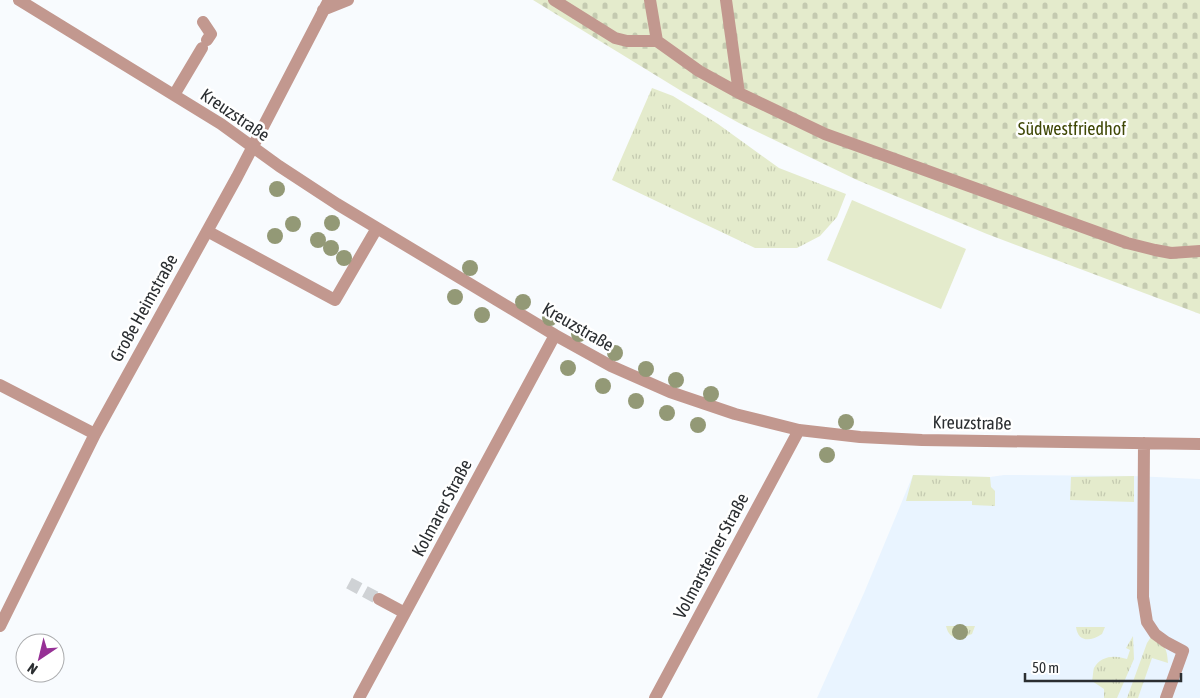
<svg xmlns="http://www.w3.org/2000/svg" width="1200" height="698" viewBox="0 0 1200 698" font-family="'Asap Condensed',sans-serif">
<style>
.built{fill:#e9f4ff}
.grass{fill:url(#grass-tufts)}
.cemetery{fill:url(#cemetery-stones)}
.pitch{fill:#e4ebcc}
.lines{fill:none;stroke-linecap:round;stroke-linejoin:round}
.minor-tunnel{stroke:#cfd2d5;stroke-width:12;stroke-dasharray:12 6;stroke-linecap:butt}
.minor{stroke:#c2988f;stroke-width:12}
.tree{fill:#939976}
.labels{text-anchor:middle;stroke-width:5;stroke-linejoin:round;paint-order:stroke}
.street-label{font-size:18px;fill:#2b2e31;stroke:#fff}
.park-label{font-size:18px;fill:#404807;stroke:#fff}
</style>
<defs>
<pattern id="grass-tufts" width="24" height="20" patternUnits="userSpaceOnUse" patternTransform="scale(1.25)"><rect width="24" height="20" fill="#e4ebcc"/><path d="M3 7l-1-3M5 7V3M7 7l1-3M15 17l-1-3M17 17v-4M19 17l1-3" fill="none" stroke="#c4cab0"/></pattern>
<pattern id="cemetery-stones" width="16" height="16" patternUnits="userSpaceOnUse" patternTransform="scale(1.25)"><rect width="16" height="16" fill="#e4ebcc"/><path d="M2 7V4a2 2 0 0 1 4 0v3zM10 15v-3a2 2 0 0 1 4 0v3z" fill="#c4cab0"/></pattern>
</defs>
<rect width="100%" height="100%" fill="#f8fbfe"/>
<path class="built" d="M913,475L990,477L1004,475L1134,476L1200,479V698H817L864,593Z"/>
<path class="grass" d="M652,88L673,96L718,124L779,168L846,194L837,217L820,236L797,248H755L612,180Z
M913,475L990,477L991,487L995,491V506L972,505V501H906Z
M1134,476V502L1070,500L1071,477Z
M946,626H975L972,634L959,639C951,637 948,634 946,626Z
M1076,627H1105L1102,634C1090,642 1078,642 1076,627Z
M1133,636L1134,659L1117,698H1104V689L1092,681C1093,677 1093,671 1094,668C1101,655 1116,655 1127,659L1130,650L1126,648Z
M1151,637C1165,646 1167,647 1168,663L1152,658L1138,698H1127L1147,643Z"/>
<path class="cemetery" d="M533,0H1200V314L987,234L857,180L739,123L683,92Z"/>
<path class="pitch" d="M852,200L966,249L941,309L827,260Z"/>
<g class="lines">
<path class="minor-tunnel" d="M349,583L379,599"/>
<path class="minor" d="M19,0L221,124L279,166L337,204L555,335L611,366L670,392L735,414L799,430L860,437L922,440L1200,444
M554,0L615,38L627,41H657
M650,0L657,41L699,71L739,93L825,134L1127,243L1155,250L1171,253L1200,251
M726,0L739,93
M323,10L348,0
M203,22L211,34L207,40
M174,95L202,48
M207,231L335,300L377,228
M0,385L95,434
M1144,443L1143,597L1147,622L1155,634L1166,642L1183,651L1166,698
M379,599L405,613
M0,626L95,434L237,177L329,0
M359,698L555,335
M655,698L799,430"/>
</g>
<g class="tree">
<circle cx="277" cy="189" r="8"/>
<circle cx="332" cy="223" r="8"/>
<circle cx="293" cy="224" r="8"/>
<circle cx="275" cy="236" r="8"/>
<circle cx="318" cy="240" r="8"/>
<circle cx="331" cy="248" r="8"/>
<circle cx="344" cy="258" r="8"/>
<circle cx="470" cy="268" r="8"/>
<circle cx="455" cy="297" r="8"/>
<circle cx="523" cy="302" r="8"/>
<circle cx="482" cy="315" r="8"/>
<circle cx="550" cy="318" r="8"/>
<circle cx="579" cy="334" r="8"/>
<circle cx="615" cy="353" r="8"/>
<circle cx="568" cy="368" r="8"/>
<circle cx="646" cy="369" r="8"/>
<circle cx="676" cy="380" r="8"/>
<circle cx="603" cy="386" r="8"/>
<circle cx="711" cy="394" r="8"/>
<circle cx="636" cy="401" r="8"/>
<circle cx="667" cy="413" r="8"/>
<circle cx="846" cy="422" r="8"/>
<circle cx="698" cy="425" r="8"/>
<circle cx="827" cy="455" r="8"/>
<circle cx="960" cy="632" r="8"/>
</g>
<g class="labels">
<g class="street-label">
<text transform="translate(235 115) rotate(34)" y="6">Kreuzstraße</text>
<text transform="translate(144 308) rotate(-61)" y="6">Große Heimstraße</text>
<text transform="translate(578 327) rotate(30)" y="6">Kreuzstraße</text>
<text transform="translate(972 423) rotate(1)" y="6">Kreuzstraße</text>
<text transform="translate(442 508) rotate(-62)" y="6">Kolmarer Straße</text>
<text transform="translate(711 556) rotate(-62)" y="6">Volmarsteiner Straße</text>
</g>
<g class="park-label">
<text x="1072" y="135">Südwestfriedhof</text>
</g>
</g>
<g transform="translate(40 658) rotate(215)"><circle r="24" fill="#ffffff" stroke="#aaabad"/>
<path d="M0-4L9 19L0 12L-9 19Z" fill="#963095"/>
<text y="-8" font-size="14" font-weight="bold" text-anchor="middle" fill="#2b2e31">N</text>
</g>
<path d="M1025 673v8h156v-8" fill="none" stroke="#2b2e31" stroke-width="2.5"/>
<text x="1032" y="673" font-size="15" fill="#2b2e31" stroke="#ffffff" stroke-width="4" paint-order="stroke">50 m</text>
</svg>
